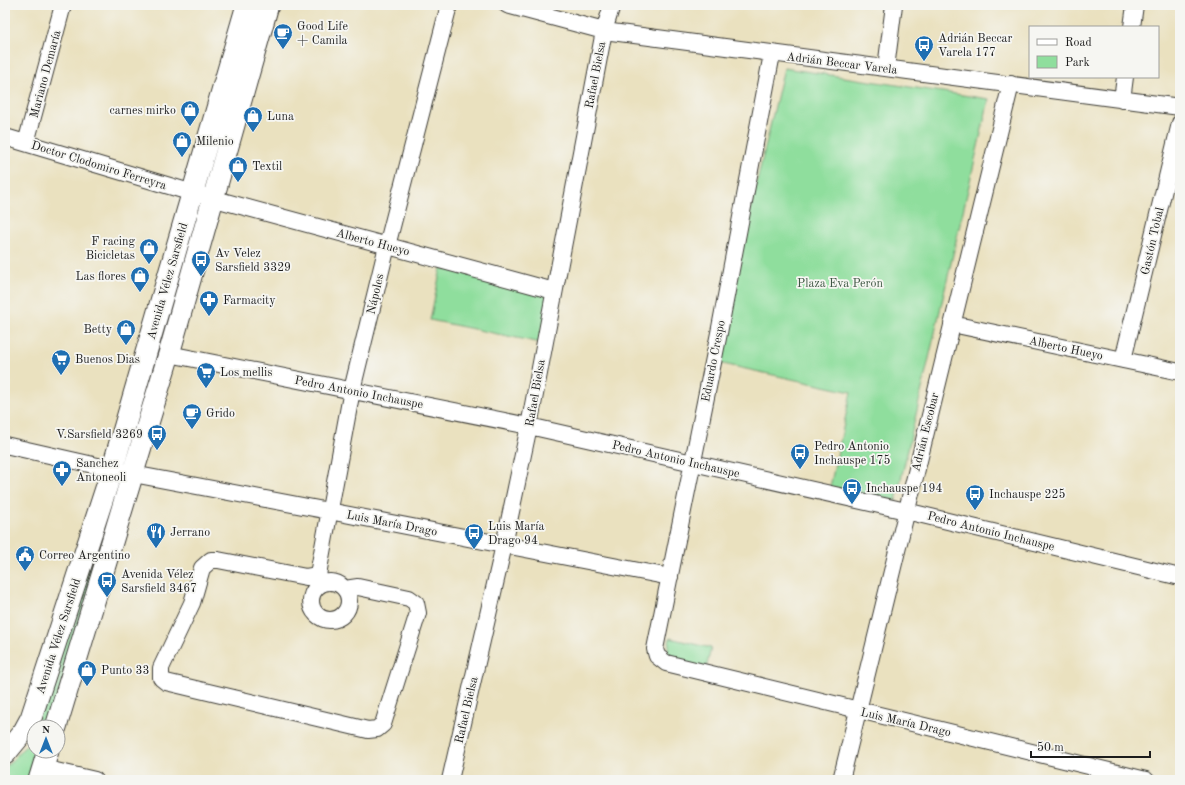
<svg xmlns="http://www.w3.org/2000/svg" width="1185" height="785" viewBox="0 0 1185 785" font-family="'Old Standard TT',serif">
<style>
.green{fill:#8fde9d;stroke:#567d5c}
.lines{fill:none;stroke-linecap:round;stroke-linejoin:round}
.minor-casing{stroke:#3b3a34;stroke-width:18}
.major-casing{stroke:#3b3a34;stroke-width:23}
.minor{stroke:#fff;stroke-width:16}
.major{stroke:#fff;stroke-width:21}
.labels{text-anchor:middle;stroke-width:3.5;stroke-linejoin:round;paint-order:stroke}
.poi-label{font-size:12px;fill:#1c1c1c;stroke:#f6f6f2;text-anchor:start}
.street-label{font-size:12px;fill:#1c1c1c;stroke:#f6f6f2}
.park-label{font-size:12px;fill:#3e5643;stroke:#f6f6f2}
</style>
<rect width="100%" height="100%" fill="#f6f6f2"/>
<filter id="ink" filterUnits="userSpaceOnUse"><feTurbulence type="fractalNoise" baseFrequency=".025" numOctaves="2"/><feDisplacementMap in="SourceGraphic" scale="8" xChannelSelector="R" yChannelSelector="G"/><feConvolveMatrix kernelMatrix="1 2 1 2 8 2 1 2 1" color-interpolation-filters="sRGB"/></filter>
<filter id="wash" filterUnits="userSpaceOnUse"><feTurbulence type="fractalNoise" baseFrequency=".012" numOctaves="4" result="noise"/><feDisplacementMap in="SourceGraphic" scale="16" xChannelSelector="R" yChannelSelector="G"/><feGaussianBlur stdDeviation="0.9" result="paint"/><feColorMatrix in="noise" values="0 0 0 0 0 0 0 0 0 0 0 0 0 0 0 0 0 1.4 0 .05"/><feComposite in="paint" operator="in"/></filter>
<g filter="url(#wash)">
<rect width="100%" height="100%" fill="#eae1bf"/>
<path class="green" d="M784,68L989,99L896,501L830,487L851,392L714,362Z
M441,268L554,291L541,343L430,320Z
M115,479L123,482L48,727H35Z
M670,638L711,648L706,669L666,659Z
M34,729V751H40L31,780H5V768L28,743Z"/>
</g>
<g filter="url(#ink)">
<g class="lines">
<g class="minor-casing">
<path id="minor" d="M507,5L604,31L1180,107
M1132,27L1135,5
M772,54L719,333L655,649L657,656L666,663L1146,780
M886,68L894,5
M1122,100L1125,77
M5,137L193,193L554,291
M26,143L63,5
M952,324L1180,372
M169,354L529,426L906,511L1180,577
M1123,360L1180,123
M5,445L133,474L329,511L670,577
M318,575L306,577L218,560H211L202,568L192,603L161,668V678L166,682L368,730L377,729L383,724L418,613L416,603L409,598L358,587L345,589
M311 601a19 19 0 1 1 38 0a19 19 0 1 1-38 0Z
M317,586L319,569L352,390L387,246L449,5
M43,768L95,780
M450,780L504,545L529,426L604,31L612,5
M841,780L1011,84"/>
</g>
<g class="major-casing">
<path id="major" d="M56,727L169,354L268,5
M5,754L24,731L31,718L112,470L247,5
M39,780L48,751"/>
</g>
<use href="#minor" class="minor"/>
<use href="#major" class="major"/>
</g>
</g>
<defs>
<g id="cafe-pin" transform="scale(1)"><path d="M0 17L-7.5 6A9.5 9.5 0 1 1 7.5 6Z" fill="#1f6fb2" stroke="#f6f6f2"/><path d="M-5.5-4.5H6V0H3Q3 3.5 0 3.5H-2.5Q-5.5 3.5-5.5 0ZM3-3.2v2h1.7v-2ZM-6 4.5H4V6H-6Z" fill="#fff"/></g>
<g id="bus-pin" transform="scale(1)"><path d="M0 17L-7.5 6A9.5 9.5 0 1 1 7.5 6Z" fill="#1f6fb2" stroke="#f6f6f2"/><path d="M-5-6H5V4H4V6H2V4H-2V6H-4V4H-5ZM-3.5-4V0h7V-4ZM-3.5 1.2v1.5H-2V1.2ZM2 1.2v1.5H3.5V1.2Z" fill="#fff"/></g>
<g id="shop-pin" transform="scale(1)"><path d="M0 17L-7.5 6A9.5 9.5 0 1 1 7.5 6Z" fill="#1f6fb2" stroke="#f6f6f2"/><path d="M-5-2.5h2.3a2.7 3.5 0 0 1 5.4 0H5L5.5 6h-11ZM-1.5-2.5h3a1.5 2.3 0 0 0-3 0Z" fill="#fff"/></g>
<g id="pharmacy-pin" transform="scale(1)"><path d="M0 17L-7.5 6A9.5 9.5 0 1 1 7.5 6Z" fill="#1f6fb2" stroke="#f6f6f2"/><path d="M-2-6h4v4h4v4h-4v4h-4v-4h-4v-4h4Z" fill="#fff"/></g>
<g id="supermarket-pin" transform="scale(1)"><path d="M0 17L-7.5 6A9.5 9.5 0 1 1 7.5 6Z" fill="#1f6fb2" stroke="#f6f6f2"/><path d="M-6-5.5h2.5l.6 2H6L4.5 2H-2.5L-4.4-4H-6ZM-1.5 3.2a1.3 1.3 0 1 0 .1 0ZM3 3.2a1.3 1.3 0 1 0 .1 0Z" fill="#fff"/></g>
<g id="restaurant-pin" transform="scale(1)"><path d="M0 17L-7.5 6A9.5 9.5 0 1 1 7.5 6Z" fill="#1f6fb2" stroke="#f6f6f2"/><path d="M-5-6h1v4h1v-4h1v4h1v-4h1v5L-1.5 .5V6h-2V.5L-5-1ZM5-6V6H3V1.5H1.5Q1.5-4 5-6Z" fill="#fff"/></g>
<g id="civic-pin" transform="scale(1)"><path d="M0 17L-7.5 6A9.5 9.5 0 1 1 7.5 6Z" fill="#1f6fb2" stroke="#f6f6f2"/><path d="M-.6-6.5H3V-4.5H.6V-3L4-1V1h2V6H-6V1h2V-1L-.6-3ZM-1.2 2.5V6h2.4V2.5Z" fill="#fff"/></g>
</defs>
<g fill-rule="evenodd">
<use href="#cafe-pin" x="283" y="33"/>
<use href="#bus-pin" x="924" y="45"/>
<use href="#shop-pin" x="190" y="110"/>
<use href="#shop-pin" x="253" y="116"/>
<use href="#shop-pin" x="182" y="141"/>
<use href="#shop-pin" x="238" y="166"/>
<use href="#shop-pin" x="149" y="248"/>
<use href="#bus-pin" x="201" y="260"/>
<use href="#shop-pin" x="140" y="276"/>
<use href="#pharmacy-pin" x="209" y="300"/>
<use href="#shop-pin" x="126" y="329"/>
<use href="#supermarket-pin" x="61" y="359"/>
<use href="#supermarket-pin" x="206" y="372"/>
<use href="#cafe-pin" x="192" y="413"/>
<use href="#bus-pin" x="157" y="434"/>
<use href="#bus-pin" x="800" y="453"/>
<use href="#pharmacy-pin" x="62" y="470"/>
<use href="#bus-pin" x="852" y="488"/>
<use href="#bus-pin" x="975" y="494"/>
<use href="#restaurant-pin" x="156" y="532"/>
<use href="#bus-pin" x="474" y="533"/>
<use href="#civic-pin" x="25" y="555"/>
<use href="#bus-pin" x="107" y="581"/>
<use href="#shop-pin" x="87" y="670"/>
</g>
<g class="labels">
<g class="poi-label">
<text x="297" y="30">Good Life<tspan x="297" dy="14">+ Camila</tspan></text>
<text x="938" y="42">Adrián Beccar<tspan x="938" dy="14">Varela 177</tspan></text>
<text x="176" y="114" text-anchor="end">carnes mirko</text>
<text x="267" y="120">Luna</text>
<text x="196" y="145">Milenio</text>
<text x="252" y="170">Textil</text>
<text x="135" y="245" text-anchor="end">F racing<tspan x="135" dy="14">Bicicletas</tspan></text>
<text x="215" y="257">Av Velez<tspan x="215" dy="14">Sarsfield 3329</tspan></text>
<text x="126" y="280" text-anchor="end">Las flores</text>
<text x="223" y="304">Farmacity</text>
<text x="112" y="333" text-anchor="end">Betty</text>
<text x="75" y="363">Buenos Dias</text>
<text x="220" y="376">Los mellis</text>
<text x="206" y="417">Grido</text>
<text x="143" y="438" text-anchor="end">V.Sarsfield 3269</text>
<text x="814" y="450">Pedro Antonio<tspan x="814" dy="14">Inchauspe 175</tspan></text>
<text x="76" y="467">Sanchez<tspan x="76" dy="14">Antoneoli</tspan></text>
<text x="866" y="492">Inchauspe 194</text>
<text x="989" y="498">Inchauspe 225</text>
<text x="488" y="530">Luis María<tspan x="488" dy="14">Drago 94</tspan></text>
<text x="170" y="536">Jerrano</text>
<text x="39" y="559">Correo Argentino</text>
<text x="121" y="578">Avenida Vélez<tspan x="121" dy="14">Sarsfield 3467</tspan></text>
<text x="101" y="674">Punto 33</text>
</g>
<g class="street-label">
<text transform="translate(842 63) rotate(7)" y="4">Adrián Beccar Varela</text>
<text transform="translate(45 74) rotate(-75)" y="4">Mariano Demaría</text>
<text transform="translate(595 75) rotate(-79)" y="4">Rafael Bielsa</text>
<text transform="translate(99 165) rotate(17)" y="4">Doctor Clodomiro Ferreyra</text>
<text transform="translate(1152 241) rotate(-77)" y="4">Gastón Tobal</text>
<text transform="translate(373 242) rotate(15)" y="4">Alberto Hueyo</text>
<text transform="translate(167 281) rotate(-74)" y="4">Avenida Vélez Sarsfield</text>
<text transform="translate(375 294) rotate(-77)" y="4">Nápoles</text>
<text transform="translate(1066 348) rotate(12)" y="4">Alberto Hueyo</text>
<text transform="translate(713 361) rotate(-79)" y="4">Eduardo Crespo</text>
<text transform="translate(359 392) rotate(11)" y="4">Pedro Antonio Inchauspe</text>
<text transform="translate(535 393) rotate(-80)" y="4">Rafael Bielsa</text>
<text transform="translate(925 432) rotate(-76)" y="4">Adrián Escobar</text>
<text transform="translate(676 459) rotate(13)" y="4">Pedro Antonio Inchauspe</text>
<text transform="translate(392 523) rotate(11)" y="4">Luis María Drago</text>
<text transform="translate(991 531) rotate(14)" y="4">Pedro Antonio Inchauspe</text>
<text transform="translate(58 636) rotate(-72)" y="4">Avenida Vélez Sarsfield</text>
<text transform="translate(466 710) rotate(-77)" y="4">Rafael Bielsa</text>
<text transform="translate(906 722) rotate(13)" y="4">Luis María Drago</text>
</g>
<g class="park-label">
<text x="840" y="287">Plaza Eva Perón</text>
</g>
</g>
<rect width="1185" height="785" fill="none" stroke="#f6f6f2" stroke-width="20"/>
<rect x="1029" y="26" width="130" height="52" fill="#f6f6f2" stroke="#9f9f9c"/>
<rect x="1037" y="39" width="20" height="6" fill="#ffffff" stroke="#9f9f9c"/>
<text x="1065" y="46" font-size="12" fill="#1c1c1c">Road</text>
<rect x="1037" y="56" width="20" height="12" fill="#8fde9d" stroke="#9f9f9c"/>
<text x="1065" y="66" font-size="12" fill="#1c1c1c">Park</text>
<g transform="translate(46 739)"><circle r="19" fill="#f6f6f2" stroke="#9f9f9c"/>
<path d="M0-3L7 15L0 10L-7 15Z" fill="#1f6fb2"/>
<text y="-6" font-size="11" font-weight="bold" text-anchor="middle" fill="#1c1c1c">N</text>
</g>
<path d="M1031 751v6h119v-6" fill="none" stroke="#1c1c1c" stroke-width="2"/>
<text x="1037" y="751" font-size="12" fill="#1c1c1c" stroke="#f6f6f2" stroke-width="3" paint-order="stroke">50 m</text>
</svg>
